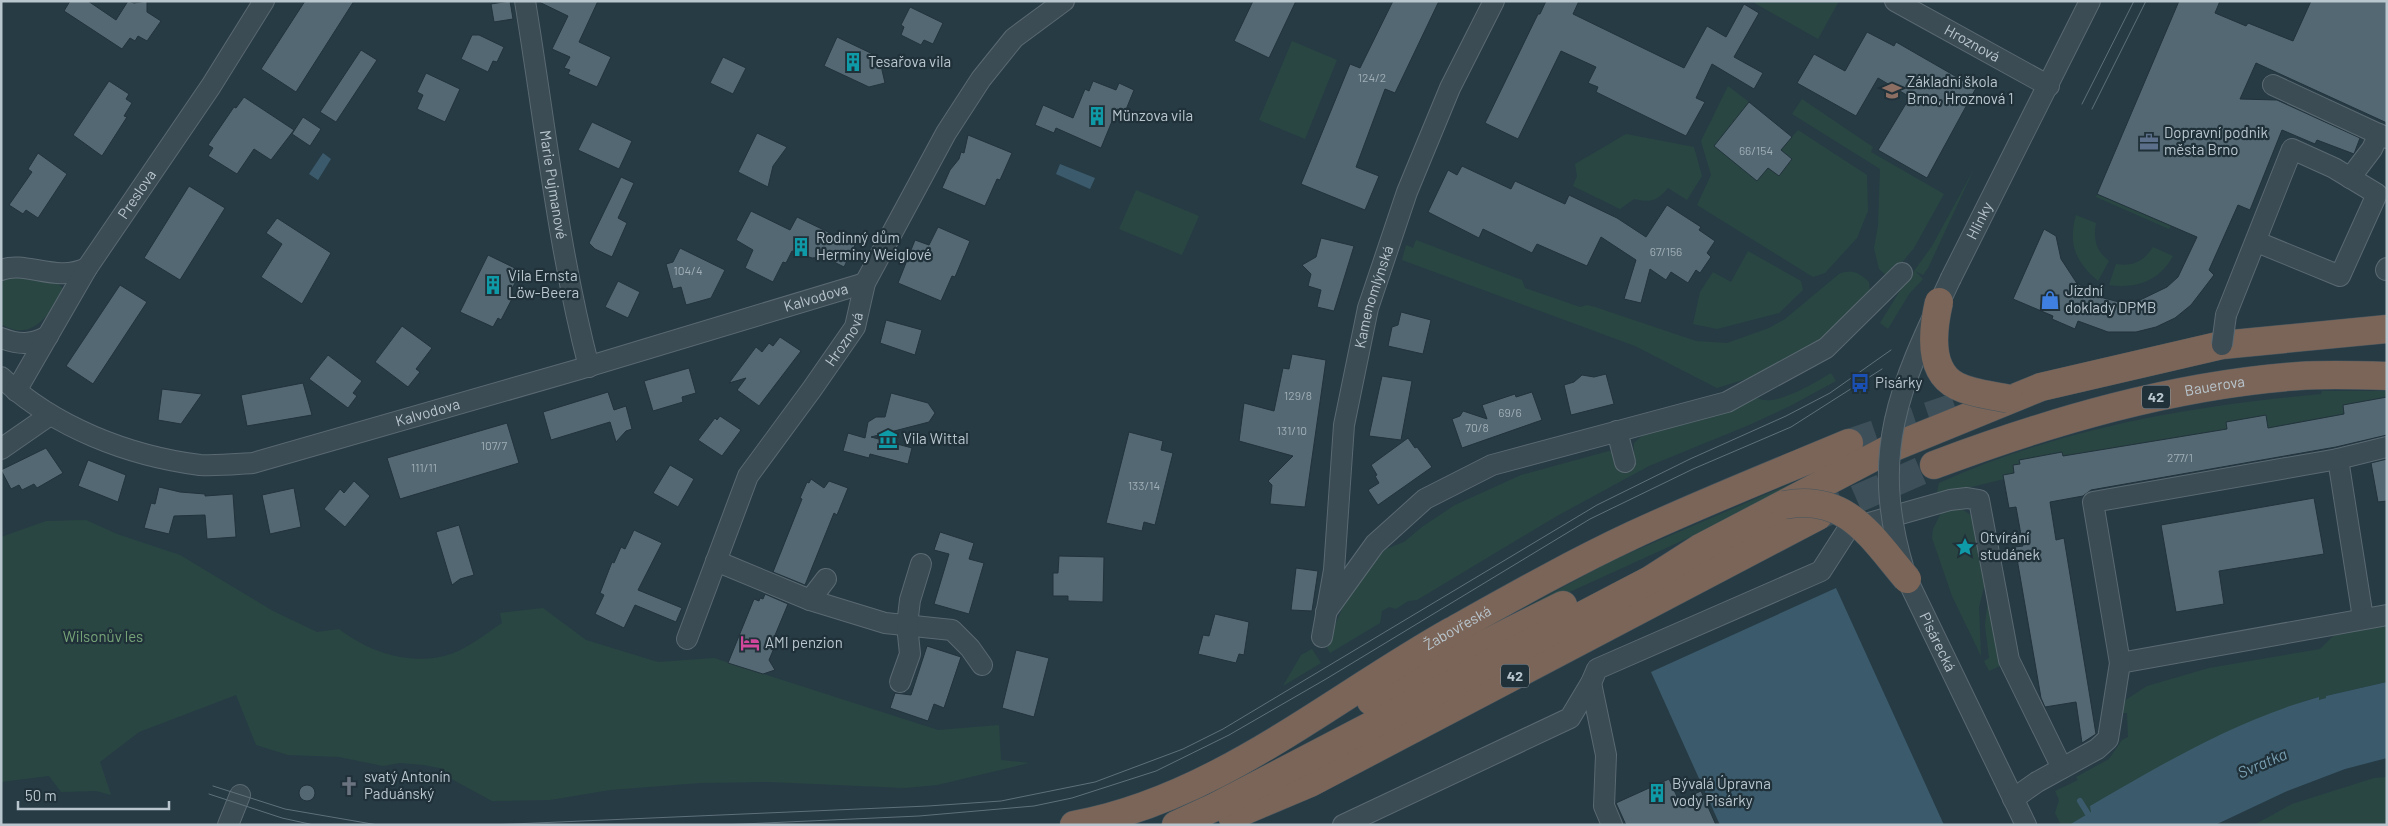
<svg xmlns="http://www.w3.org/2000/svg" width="2388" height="826" viewBox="0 0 2388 826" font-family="Barlow,sans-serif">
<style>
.green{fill:#294642}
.water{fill:#3b5b6c}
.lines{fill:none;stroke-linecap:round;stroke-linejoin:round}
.stream{stroke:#3b5b6c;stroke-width:6}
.building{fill:#536872;stroke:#22333c}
.highway-tunnel{stroke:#3d505a;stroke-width:28;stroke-dasharray:28 14;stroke-linecap:butt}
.minor-casing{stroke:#5a6972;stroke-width:22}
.highway-casing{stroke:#46565f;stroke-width:29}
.minor{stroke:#3c4c54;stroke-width:20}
.highway{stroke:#7b6558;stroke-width:28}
.tram{stroke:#5e717b;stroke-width:1}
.minor-bridge-casing{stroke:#5a6972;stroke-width:22;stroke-linecap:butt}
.highway-bridge-casing{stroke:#46565f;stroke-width:29;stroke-linecap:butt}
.minor-bridge{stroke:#3c4c54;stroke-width:20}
.highway-bridge{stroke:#7b6558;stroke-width:28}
.labels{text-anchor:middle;stroke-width:4.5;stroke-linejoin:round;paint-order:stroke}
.number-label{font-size:12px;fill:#a0aeb7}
.shield{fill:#20313a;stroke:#8b99a2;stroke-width:1}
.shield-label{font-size:14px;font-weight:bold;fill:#b9c6ce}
.street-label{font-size:15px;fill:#b9c6ce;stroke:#20313a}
.poi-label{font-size:15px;fill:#b9c6ce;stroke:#20313a;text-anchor:start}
.park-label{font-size:15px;fill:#77a477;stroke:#20313a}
.water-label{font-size:16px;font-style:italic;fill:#799fb1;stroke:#20313a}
</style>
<rect width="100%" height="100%" fill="#273b45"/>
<path class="green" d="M1751,1H1839L1818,39Z
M1292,41L1337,60L1305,139L1259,120Z
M1728,86L1749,102L1757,181L1768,168L1779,176L1792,159L1781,150L1798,130L1867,175L1868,211L1857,238L1825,273L1813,277L1697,205L1711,175L1701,141Z
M1802,99L1873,147L1871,152L1944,194L1914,248L1889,278L1879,269L1874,248L1878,226L1880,169L1792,114Z
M1626,134L1694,147L1702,176L1687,200L1668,188C1657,201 1651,203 1634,199L1620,209L1573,186L1577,176L1575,164Z
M1974,169L1928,268L1923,275L1915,271L1923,279L1909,294L1888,329L1880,323L1901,289L1932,246Z
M1136,190L1199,216L1182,255L1119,229Z
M2097,194L2171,226L2169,229L2096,197Z
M2076,215L2096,223C2093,239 2096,251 2109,261L2098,281C2075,261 2068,244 2076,215Z
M1416,240L1522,280L1525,288L1580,307L1587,305L1595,307L1696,341L1727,343L1769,328L1785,319L1839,274C1852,269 1858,272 1869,282L1870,295L1826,338L1759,375L1717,388L1635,346L1402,260L1406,245L1413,248Z
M2153,247L2173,256C2159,281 2137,289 2109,285L2116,264C2133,267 2144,261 2153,247Z
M1748,251L1801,281L1803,290L1779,313L1717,329L1693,324L1700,292L1713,272L1731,282Z
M12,277L58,283L63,289V293C48,315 32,343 1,324V282Z
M1831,373L1836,381L1790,406L1749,425L1649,466L1557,516L1417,600L1408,601L1396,609L1389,607L1382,611L1380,623L1330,653L1326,646L1345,602L1377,558L1386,549L1404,542L1422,527L1455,505L1521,475L1609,451L1634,462V443L1644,434L1694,422L1758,398C1774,408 1816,382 1831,373Z
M2322,391H2387V397L2343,405L2344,414L2268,428L2265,415L2226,422L2227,429L2063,456L2020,460V464L2013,465L2014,473L2004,479L1939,495L1937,492L1939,483C2061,428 2190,406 2321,394Z
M1825,469L1697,534L1473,636L1611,561Z
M1960,508L1974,517L1986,579L1979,607L1981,656L1952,596L1932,538L1933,529L1941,513Z
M86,520L117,534L180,555L273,611L317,632L339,629C371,654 417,668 456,652C472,645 487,633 502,623L500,613L543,608L586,640L658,662L714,658L938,730L999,725L1001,760L1029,763L937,785L905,788L769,782L700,783L610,790L550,800L492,801L446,776L444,769L424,765L400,763L383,766L339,757L288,755L256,745L236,695L139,732L100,762L111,795L96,791L61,792L49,776L1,782V537L46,521Z
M1988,598L2002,665L1989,671L1984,661L1989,658L1985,625Z
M2387,626V682L2326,696V698L2319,700L2318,697L2299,703L2069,825H2061L2055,813L2059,800L2055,791L2078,780L2076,777L2109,759L2122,740L2128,737L2127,713H2123L2121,703L2147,686L2209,668L2320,649L2335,634Z
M1312,649L1321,663L1283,686L1301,655Z
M2387,777V825H2254L2292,804L2374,778Z"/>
<path class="water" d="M323,153L331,159L318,180L309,174Z
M1060,164L1095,178L1090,189L1056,174Z
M1836,588L1944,825H1720L1651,672Z
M2387,682V758L2345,769L2285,792L2215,825H2069L2091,812L2090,806C2164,763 2236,720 2319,697V700L2326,698V696Z"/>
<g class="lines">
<path class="stream" d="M2080,801L2088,814"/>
</g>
<path class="building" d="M70,1H88L116,20L128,1L134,3L147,1V12L161,21L147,41L138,36L135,41L130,38L122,49L64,11Z
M305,1H354L296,92L261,69Z
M510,1L513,19L494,22L491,4Z
M537,1H598L579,42L611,57L597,87L568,74L570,70L564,68L570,57L552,49L568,16Z
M1253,1H1296L1269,58L1234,41Z
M1393,1H1439L1395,93L1385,89L1356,167L1379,176L1365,210L1301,184L1350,64L1360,68Z
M1546,1H1579L1573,14L1684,68L1707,26L1726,37L1744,4L1759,13L1734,57L1763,73L1754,89L1712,64L1696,98L1705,102L1686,136L1596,92L1598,87L1588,83L1596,67L1561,51L1518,139L1485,123L1538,14H1540Z
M2179,1H2220L2215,13L2246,26L2248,23L2293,41L2311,1H2387V123L2256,63L2240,99L2277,100L2360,138L2354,154L2317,140L2315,144L2282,130L2250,210L2238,205L2209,270L2214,275L2191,305L2175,318L2156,327L2136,332H2108L2078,321L2075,329L2052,319L2053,316L2013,299L2044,229L2056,236L2061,259L2076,282L2096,296L2119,302L2140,300L2167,287L2178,277L2197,237L2097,194Z
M910,7L943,23L933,44L924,40L921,45L901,35L904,27L901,25Z
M1867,32L1894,46L1896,42L1976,88L1927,178L1878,150L1910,97L1878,78L1856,116L1797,83L1814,54L1845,71Z
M472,35H479L504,47L497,62L493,61L488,72L461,59Z
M837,37L879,57L885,83L869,87L824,66Z
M361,50L377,60L336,122L320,112Z
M723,57L746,68L733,94L710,83Z
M426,73L460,89L445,122L417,109L423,95L417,92Z
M109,81L129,94L126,99L132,103L124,116L127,117L102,156L73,135Z
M1093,81L1116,90L1119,83L1134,90L1125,112L1117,109L1101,148L1056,128L1054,133L1035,125L1043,105L1073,118L1085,89L1089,91Z
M244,97L294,130L271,160L254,149L237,174L208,156L213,148L208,145L234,107L236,108Z
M1749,102L1792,137L1781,150L1792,159L1779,176L1768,168L1757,181L1714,146Z
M303,117L321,129L310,146L292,134Z
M592,122L632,141L619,169L578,150Z
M757,133L787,147L773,166L768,187L738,172Z
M968,135L1012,153L1000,180L997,179L985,206L942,188L950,170L959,159L961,152L964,153Z
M38,153L67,174L38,218L26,210L23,214L9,205L32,172L28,169Z
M1462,166L1511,189L1515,181L1565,204L1569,195L1617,218L1646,237L1667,205L1701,227L1699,230L1715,241L1707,253L1711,257L1700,273L1696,270L1688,283L1671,272L1666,280L1650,269L1641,303L1624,299L1636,260L1601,237L1587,266L1537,244L1532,253L1483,229L1479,238L1428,212L1448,170L1457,175Z
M621,177L634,183L618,218L627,223L612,257L595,249L589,243Z
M189,186L225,208L180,280L144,258Z
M751,211L790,230L797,217L855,245L844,267L824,257L812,258L792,251L786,263L783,262L773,282L745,268L753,250L736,240Z
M277,218L331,253L302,304L261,277L282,244L266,233Z
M938,227L970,241L955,277L952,276L941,301L898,283L915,240L929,245Z
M1321,238L1354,246L1334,311L1317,307L1321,290L1308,286L1311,274L1302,265L1316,257Z
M680,248L725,270L711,298L686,305L681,287L673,289L666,264L673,262Z
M488,255L521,271L509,295L513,297L501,320L498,318L493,327L460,312Z
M618,281L640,292L628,318L605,307Z
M120,285L147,302L93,384L66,366Z
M1401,312L1431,320L1423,354L1388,346L1392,327L1398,325Z
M886,320L922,330L915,355L880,343Z
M402,326L432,348L416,369L420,372L408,387L375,362Z
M780,337L801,351L759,406L737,390L746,378L729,383L756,347L762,352L769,343L773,346Z
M1292,354L1326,360L1305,507L1270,504L1272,485L1268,481L1293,456L1239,441L1244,403L1274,411L1283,368L1289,369Z
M328,355L362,381L353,393L357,396L348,408L309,379Z
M689,368L696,393L682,397L683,402L653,411L644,381Z
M1606,374L1614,404L1571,415L1564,385L1574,382L1582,375L1594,377Z
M1382,376L1412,381L1401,440L1369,436Z
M303,383L312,415L247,426L241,395Z
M162,389L202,394L181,424L158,420Z
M608,392L614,410L626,406L632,429L626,431L616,442L610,422L551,440L543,412Z
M1532,392L1542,420L1462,448L1452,419L1460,416L1463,411L1487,419L1482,405L1515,394L1516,397Z
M891,393L928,403L935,413L929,422L871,437L912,448L908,464L870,454L869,458L843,451L848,433L865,438L868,422L876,417H885Z
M2387,397V435L2336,447L2091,490L2083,496L2050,502L2056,540L2064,538L2096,734L2082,743L2076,702L2045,707L2041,698L2015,547L2023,546L2016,507L2009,508L2003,475L2014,473L2013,465L2020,464L2019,460L2062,452L2063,456L2227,429L2226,422L2266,415L2268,428L2344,414L2343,405Z
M720,416L741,430L722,456L698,440L715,418L717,420Z
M507,423L519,463L400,499L387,458Z
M1129,432L1163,441L1161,450L1173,453L1155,525L1144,522L1142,531L1106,523Z
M1408,438L1415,448L1417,447L1432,467L1378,505L1368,490L1379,483L1375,476L1377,475L1371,465Z
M46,448L63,473L37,488L34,484L22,490L19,485L11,489L1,470Z
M2387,459V501L2378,502L2371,463Z
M88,460L126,475L118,502L78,486Z
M670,465L694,479L678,507L653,493Z
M811,479L824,488L829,481L848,488L837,515L834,513L805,585L773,572L802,499L800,498L807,482L809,483Z
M354,481L370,496L345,527L324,509L340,489L344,493Z
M159,487L180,492L205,494V496L233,494L236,537L207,539L205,515L174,516L169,534L144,528L151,503L155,504Z
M294,488L301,527L270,534L262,495Z
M2314,498L2324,554L2219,571L2224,604L2176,612L2161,525Z
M459,525L474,575L460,579L452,585L436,532Z
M634,530L662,543L638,590L682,608L676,622L635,605L624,628L595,614L604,595L600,593L612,562L614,563L621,547L625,549Z
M940,532L974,543L969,559L984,563L969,614L934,604L949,554L934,550Z
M1059,556L1104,557L1103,602L1068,601V596H1053V573H1058Z
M1296,568L1318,571L1312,611L1291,610Z
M765,594L788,604L773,640L777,641L769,660L775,670L763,674L728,663L754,599L759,601L760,598L763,599Z
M1215,614L1249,622L1244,655L1239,654L1236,663L1198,654L1203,635L1209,636Z
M927,646L961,657L944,708L934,704L928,721L890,708L895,693L911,695Z
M1016,650L1049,658L1034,717L1002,708Z
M1669,779L1679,801L1701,791L1716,825H1626L1616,803Z
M299 793a8 8 0 1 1 16 0a8 8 0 1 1-16 0Z"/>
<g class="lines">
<path class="highway-tunnel" d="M1849,443L1999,392
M1818,516L1934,465"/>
<g class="minor-casing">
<g id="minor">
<path id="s1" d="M525,1C545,122 558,249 589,367"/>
<path id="s2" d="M1895,1L2049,86"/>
<path d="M2273,85L2387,138"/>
<path d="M2350,178L2372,149L2379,134"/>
<path d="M1,270C25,260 56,283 87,268"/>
<path d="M2386,270L2387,268"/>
<path id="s3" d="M1951,278L2090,1"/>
<path d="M2226,315L2292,149L2334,168L2377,194L2340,276L2257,242"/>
<path d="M1,338C19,345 31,345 48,336"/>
<path id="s4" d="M1,377C53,427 129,456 200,465C217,466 236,464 253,463L580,369L865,283"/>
<path id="s5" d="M16,391L87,268L211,86L264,1"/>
<path d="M1617,431L1625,462"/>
<path d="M1,449L50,415"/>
<path d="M2338,459L2363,618"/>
<path d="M716,561L810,600L885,623L952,630L970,648L982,665"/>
<path id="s6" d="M1907,579L2026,825"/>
<path d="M810,600L826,579"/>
<path d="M1326,612L1375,544L1425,499L1492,465L1727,402L1826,348L1902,273"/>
<path id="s7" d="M1322,637L1334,570L1344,425L1368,308L1407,192L1450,88L1494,1"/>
<path id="s8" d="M687,639L748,476L812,389L855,327L865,283L946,133L981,79L1014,38L1064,1"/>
<path d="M2120,663L2387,615"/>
<path d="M900,682L910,654L907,625L910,600L921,564"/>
<path d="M1591,683L1606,755L1604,806L1612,825"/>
<path d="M2013,799L2037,782L2097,749L2108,739L2120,663L2093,502L2338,459L2387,447"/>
<path d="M228,825L240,795"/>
<path d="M1343,825L1570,718L1591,683L1597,669L1821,571L1848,529L1950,500L1967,498L1979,500L2009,660L2062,768"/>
</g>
</g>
<g class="highway-casing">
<g id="highway">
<path id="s9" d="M1934,465C2051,421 2174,385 2299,376C2328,374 2358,375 2387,376"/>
<path d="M1371,701L1563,605"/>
<path d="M1232,816L1310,783L1818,516"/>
<path id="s10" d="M1074,825C1216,799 1329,700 1452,631C1511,598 1571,564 1633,535C1704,502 1777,473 1849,443"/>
<path d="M1176,825L1215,807L1650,580L1700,548L1889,449L2041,387L2222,345L2387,329"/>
</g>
</g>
<use href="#minor" class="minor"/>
<use href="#highway" class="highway"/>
<path class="tram" d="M2082,104L2134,1
M2092,109L2146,1
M213,786L285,809L378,825
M209,794L282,818L314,825
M490,825L928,806L1001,801L1095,782L1183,749L1223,729L1597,505L1690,459L1786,416L1830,393L1891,350
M721,825L919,816L1034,806L1072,798L1156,771L1229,735L1326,679L1590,519L1693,469L1791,427L1882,369"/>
<g class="minor-bridge-casing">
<path id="minor-bridge" d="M2222,345L2226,315
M1904,570C1868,450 1901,384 1951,278"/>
</g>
<g class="highway-bridge-casing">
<path id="highway-bridge" d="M1939,302C1933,328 1927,371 1957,386C1973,394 1992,395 2009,399
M1784,505C1847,493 1871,537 1907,579"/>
</g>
<use href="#minor-bridge" class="minor-bridge"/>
<use href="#highway-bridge" class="highway-bridge"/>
</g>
<defs>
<g id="building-bare" transform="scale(1.5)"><path d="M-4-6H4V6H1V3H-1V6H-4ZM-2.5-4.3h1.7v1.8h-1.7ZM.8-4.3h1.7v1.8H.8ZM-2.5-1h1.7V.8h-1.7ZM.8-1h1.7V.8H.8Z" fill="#0f9aa8" stroke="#20313a" stroke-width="2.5" paint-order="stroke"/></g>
<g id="school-bare" transform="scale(1.5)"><path d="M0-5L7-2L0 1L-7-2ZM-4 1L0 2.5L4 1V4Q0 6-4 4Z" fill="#8d6e63" stroke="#20313a" stroke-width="2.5" paint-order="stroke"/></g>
<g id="office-bare" transform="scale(1.5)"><path d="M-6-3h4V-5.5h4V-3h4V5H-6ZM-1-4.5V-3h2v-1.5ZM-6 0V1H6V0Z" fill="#5c6f8a" stroke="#20313a" stroke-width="2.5" paint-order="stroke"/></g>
<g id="shop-bare" transform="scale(1.5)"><path d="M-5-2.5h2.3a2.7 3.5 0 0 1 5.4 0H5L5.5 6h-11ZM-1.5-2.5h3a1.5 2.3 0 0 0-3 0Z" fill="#3f7fe0" stroke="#20313a" stroke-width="2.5" paint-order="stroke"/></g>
<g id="bus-bare" transform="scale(1.5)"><path d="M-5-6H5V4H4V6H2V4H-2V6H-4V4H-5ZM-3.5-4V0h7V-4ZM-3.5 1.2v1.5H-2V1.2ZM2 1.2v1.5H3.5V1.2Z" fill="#1a4fb4" stroke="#20313a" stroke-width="2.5" paint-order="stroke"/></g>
<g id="museum-bare" transform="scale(1.5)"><path d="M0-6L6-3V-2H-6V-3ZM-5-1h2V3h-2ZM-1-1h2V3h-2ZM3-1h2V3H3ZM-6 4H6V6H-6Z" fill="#0f9aa8" stroke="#20313a" stroke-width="2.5" paint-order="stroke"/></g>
<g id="sight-bare" transform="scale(1.5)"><path d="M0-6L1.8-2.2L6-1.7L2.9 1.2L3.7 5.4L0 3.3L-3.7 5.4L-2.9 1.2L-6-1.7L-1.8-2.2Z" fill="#0f9aa8" stroke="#20313a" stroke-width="2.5" paint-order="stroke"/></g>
<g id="hotel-bare" transform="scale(1.5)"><path d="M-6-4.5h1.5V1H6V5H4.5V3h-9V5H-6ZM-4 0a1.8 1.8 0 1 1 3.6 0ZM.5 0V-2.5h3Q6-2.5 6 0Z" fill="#d1479c" stroke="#20313a" stroke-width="2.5" paint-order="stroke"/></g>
<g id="church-bare" transform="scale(1.5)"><path d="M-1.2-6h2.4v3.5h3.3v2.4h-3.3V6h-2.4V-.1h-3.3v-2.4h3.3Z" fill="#6b7280" stroke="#20313a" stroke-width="2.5" paint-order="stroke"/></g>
</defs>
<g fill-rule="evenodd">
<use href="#building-bare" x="853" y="62"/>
<use href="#school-bare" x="1892" y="91"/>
<use href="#building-bare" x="1097" y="116"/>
<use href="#office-bare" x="2149" y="142"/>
<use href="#building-bare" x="801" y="247"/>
<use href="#building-bare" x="493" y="285"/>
<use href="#shop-bare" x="2050" y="300"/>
<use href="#bus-bare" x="1860" y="383"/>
<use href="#museum-bare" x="888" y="439"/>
<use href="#sight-bare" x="1965" y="547"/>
<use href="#hotel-bare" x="750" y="643"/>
<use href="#church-bare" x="349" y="786"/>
<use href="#building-bare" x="1657" y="793"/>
</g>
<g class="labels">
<g class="number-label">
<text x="1372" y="82">124/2</text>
<text x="1756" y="155">66/154</text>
<text x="1666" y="256">67/156</text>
<text x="688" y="275">104/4</text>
<text x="1298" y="400">129/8</text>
<text x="1510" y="417">69/6</text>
<text x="1477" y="432">70/8</text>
<text x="1292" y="435">131/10</text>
<text x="494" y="450">107/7</text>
<text x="2180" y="462">277/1</text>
<text x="424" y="472">111/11</text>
<text x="1144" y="490">133/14</text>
</g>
<g class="shield">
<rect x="2142" y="385.5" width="28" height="23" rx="4"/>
<rect x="1501" y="664.5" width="28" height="23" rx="4"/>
</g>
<g class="shield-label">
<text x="2156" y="402">42</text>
<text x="1515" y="681">42</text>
</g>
<g class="street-label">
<text dy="5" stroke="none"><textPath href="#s2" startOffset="88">Hroznová</textPath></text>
<text dy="5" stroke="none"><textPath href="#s1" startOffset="186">Marie Pujmanové</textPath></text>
<text dy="5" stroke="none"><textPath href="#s5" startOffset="231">Preslova</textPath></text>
<text dy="5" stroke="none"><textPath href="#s3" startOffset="64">Hlinky</textPath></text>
<text dy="5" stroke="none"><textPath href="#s7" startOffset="345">Kamenomlýnská</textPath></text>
<text dy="5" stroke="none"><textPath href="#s4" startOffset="861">Kalvodova</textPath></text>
<text dy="5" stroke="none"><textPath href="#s8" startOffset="342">Hroznová</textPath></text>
<text dy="5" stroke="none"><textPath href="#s9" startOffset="292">Bauerova</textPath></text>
<text dy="5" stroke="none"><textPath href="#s4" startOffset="456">Kalvodova</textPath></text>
<text dy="5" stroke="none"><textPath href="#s10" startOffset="434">Žabovřeská</textPath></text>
<text dy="5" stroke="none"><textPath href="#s6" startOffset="70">Pisárecká</textPath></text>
</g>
<g class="poi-label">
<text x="868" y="67">Tesařova vila</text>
<text x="1907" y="87">Základní škola<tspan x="1907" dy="17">Brno, Hroznová 1</tspan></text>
<text x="1112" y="121">Münzova vila</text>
<text x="2164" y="138">Dopravní podnik<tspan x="2164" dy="17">města Brno</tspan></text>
<text x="816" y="243">Rodinný dům<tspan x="816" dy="17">Herminy Weiglové</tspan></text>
<text x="508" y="281">Vila Ernsta<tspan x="508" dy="17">Löw-Beera</tspan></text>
<text x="2065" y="296">Jízdní<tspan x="2065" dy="17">doklady DPMB</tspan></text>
<text x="1875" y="388">Pisárky</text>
<text x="903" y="444">Vila Wittal</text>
<text x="1980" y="543">Otvírání<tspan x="1980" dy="17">studánek</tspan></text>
<text x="765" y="648">AMI penzion</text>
<text x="364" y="782">svatý Antonín<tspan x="364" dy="17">Paduánský</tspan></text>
<text x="1672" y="789">Bývalá Úpravna<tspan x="1672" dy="17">vody Pisárky</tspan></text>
</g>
<g class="park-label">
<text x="103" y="642">Wilsonův les</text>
</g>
<g class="water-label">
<text transform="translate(2262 763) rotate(-23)" y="6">Svratka</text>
</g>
</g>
<rect width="2388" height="826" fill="none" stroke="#b9c6ce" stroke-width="5"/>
<path d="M18 801v8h151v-8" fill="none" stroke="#b9c6ce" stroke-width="2.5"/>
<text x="25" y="801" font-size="15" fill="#b9c6ce" stroke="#20313a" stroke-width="4" paint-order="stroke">50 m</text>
</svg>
